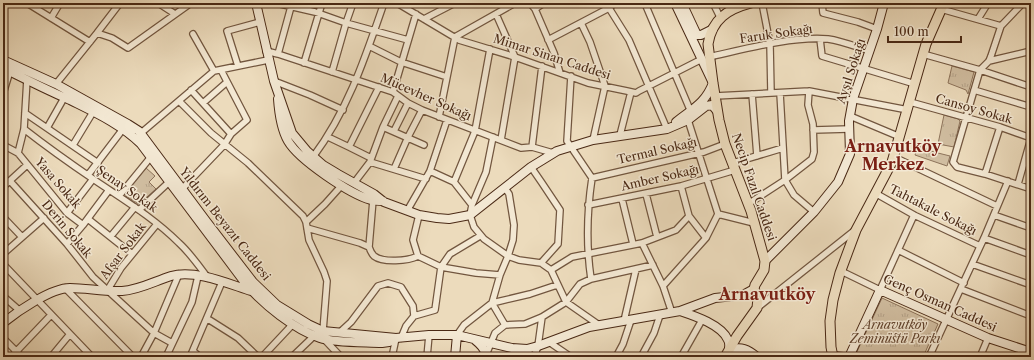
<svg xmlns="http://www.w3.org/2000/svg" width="1034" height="360" viewBox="0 0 1034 360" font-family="'Libre Caslon Text',serif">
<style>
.grass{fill:url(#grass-tufts);stroke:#8d735a}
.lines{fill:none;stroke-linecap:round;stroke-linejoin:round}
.street-casing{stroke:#72563f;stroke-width:8}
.secondary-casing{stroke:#4a2915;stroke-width:10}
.primary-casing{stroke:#4a2915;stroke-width:11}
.street{stroke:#f3e8d3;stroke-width:5.5}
.secondary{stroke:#f3e8d3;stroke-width:8}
.primary{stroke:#ecdbbc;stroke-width:9}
.labels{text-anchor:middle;stroke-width:3;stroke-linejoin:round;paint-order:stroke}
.street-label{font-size:12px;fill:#4a2915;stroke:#f3e8d3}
.park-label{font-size:12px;font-style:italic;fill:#654731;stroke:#f3e8d3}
.district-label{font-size:16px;font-weight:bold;fill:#7a1f14;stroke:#f3e8d3}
</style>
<defs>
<pattern id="grass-tufts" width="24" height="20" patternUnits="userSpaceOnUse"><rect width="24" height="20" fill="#d0bda0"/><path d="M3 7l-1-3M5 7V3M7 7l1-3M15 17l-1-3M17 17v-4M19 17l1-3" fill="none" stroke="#b4a289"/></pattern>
</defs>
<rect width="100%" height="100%" fill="#ecdbbc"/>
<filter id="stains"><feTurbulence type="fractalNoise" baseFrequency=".005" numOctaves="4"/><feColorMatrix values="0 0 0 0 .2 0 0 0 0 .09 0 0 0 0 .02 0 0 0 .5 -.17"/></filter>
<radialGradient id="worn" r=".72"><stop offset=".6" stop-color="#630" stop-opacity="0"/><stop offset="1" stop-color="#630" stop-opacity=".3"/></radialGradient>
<path class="grass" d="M952,66L974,72L968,94L966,90L948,83Z
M944,115L958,119L960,121L954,147L938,144Z
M918,146L934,152L950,156L947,166L915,155Z
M146,168L155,176L149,182L156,189L139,204L124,195Z
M882,298L938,324L923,357L855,356Z"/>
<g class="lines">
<g class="street-casing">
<path id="street" d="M27,3L90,42
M158,3L175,14
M276,3L315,12L346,23L408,40
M397,3L459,40L515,57L588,83L627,91L636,93L639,91L702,59
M530,3L535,9L554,53L560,73
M652,3L646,6L691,112
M713,3L720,17
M762,3L770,44L771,93
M822,3L823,13L858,22L877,29
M1023,3L1001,26L991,56L989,61L980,70L953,162L957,167L985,174L1031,189
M1027,3L1031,5
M609,8L629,40L667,129
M535,9L544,3
M941,9L1001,26
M496,14L515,57L501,140
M51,18L60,3
M424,19L455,3
M978,19L988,3
M581,23L590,42L605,86L593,140
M97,33L112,38L128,48L191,3
M193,34L214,71
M820,39L822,56L915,84
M548,40L609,8L615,3
M369,46L401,62L447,77
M266,51L278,54L393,92L408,103L422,110L521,148L532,147L553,153
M278,54L292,3
M923,54L980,70L1031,87
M709,57C745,49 792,36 828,39C842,41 857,47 870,51
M989,61L1031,51
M304,63L322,3
M238,66L227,31L260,22
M332,72L346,23L353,3
M274,81L310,95L343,110
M56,84L97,33L120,3
M191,90L231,134
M974,90L1031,107
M393,92L416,14
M780,93L785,180L794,195L814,212
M3,94L10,71
M752,94L757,156
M715,96L809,91L908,110
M179,101L211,133L248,163L303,216L306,222L309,240L324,272L327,281L323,331
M910,102L1000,127L1031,138
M203,103L227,82
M25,113L98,163
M850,116L900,137
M439,117L455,37L515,3
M383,127L424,145
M47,128L64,98
M24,129C47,147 71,164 96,181C124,200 154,218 179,243C190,253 199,266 208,278
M813,130L849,129
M394,131L408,103
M141,133L214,71L268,60
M620,135L631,92
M328,137L349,147L371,158
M3,145L18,153L67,213L83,225
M73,145L93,112
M349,147L379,87
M532,147L542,66
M18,153L24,129L27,79
M313,157C348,110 365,58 384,3
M894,157L997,206
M370,162L426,179
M733,163L783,148
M531,167L542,183L560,210L558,244L541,263
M394,169L408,137L422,110
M430,171L454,182L472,205L470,215L474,227L484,239L508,256L519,260L541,263L551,270L566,302L599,325
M985,174L1000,127
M88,175L123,129
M592,178L704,152L725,144
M10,181L67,244L93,277L154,333L172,343
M454,182L475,131L490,49
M354,183L370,162L383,127L398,96
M1018,184L1031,138
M681,186L689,216L706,238
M3,187L27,165
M182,189L224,145L231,134L247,120L221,70
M875,193L914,215L980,246
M646,194L657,237
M119,196L150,158
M622,199L633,244
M748,204L785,180L812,159L814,152L813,124L808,105L809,91
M472,205L486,172L493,137
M588,205L681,186L735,170
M139,210L168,183
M407,211L430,171L447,120
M67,213L93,179
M718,214L754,223
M419,215L413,240L418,256L441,267L476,273L500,275
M994,215L1031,228
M3,217L22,237
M88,219L132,254
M306,222L325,204L342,185
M307,228L360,243L369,247C370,250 371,253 374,256C383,263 408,261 418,256
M111,236L135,207
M984,238L1031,255
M642,243L663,286L672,313
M67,244L83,225L109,190
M369,247L373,200
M898,250L964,283
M3,254L44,218
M3,264L92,357
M972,264L1031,285
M551,270L572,257L642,243L676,230L689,216
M841,271L880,290L914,215
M591,279L653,265
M557,285L530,294L492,303L505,325L525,324L542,317L566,302L580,284L591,279C586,245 587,211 592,178L567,141L571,76
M663,286L706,238L718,214L688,120
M65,288L133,357
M961,289L1031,316
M107,291L121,268L157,224
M3,296L19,310
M757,308L854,231
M208,319L238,338L258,357
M624,321L636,269
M339,333L351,322L378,286L388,283L401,287L413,306L414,316
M457,335L464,325L492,303L500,275L508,256L513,240L514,225L509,194L505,188
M3,338L22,357
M401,338L406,326L414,316L435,310L441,267L450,254L480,236
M324,339L341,357
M549,342L571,357
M193,351L200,357
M486,355L495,333L505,325
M11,357L51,315
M51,357L70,334
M83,357L87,352
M141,357L154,333L179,274
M166,357L192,302L198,276
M190,357L222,282
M262,357L293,324
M292,357L315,335
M392,357L396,338
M427,357L429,335
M534,357L538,346L542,317
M616,357L623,344L631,320
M641,357L654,333L660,315
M681,357L702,320
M929,357L984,238L1008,181
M980,357L988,338"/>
</g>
<g class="secondary-casing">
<path id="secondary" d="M256,3L274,81L292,133L307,151L323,165L338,174L374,194L384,202L419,215L437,218L449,219L470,215L531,167L557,151L593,140L667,129L688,120L706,106L712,105L717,111
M675,3L713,83C705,104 692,109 676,122
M682,3L697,35H701L713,29
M3,60L56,84L128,124L139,131L206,221L253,282L277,305L308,324L323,331L396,338L429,335H457L512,348L527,349L538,346L589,327L680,311L715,298L743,295L754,289
M3,68C25,79 47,90 70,100C94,112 121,124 141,144L246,284C264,305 294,329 320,338C335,343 365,342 382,343L389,342L394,340
M278,99C279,113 281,129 288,141C299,160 350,194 371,200C375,201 379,201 383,201
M765,261L814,212L838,182L850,154L849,121L853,99L877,29L884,3
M680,311C695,316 722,325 728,340C730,343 729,347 729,350C741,346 748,349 757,357
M3,323C18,311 51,288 70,288C87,288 104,292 122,291C139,290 155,281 171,276C195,269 229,284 251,291
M475,340C480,344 487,350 485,357
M833,356L843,357
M455,357L457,335
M849,357L880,290L988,338L1031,352"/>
</g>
<g class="primary-casing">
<path id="primary" d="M725,357L737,336L757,308L758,298L754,289L755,285L764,270L765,261L751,211L725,144L719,120L713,83L708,44C712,19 728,9 751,3
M833,357L831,347L830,321L833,300L840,273L856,230L892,162L926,44L944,3"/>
</g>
<use href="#street" class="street"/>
<use href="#secondary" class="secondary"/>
<use href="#primary" class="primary"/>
</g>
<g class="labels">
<g class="street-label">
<text transform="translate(776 34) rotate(-8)" y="4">Faruk Sokağı</text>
<text transform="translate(552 57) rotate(18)" y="4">Mimar Sinan Caddesi</text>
<text transform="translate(851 71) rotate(-72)" y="4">Ayşıl Sokağı</text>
<text transform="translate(426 97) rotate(24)" y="4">Mücevher Sokağı</text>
<text transform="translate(974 109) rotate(16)" y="4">Cansoy Sokak</text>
<text transform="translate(657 151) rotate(-13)" y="4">Termal Sokağı</text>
<text transform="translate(660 178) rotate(-13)" y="4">Amber Sokağı</text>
<text transform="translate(58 183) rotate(49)" y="4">Yasa Sokak</text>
<text transform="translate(754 187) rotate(71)" y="4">Necip Fazıl Caddesi</text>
<text transform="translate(127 189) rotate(35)" y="4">Şenay Sokak</text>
<text transform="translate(933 210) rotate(27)" y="4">Tahtakale Sokağı</text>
<text transform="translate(225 224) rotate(52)" y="4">Yıldırım Beyazıt Caddesi</text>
<text transform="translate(67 229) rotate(50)" y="4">Derin Sokak</text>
<text transform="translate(123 251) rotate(-53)" y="4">Afşar Sokak</text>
<text transform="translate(940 303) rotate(24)" y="4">Genç Osman Caddesi</text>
</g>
<g class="park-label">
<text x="895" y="329">Arnavutköy<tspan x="895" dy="14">Zeminüstü Parkı</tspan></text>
</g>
<g class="district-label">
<text x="893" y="152">Arnavutköy<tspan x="893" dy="18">Merkez</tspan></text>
<text x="767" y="300">Arnavutköy</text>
</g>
</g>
<rect width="1034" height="360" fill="none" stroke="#ecdbbc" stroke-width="16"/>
<rect x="4" y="4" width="1026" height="352" fill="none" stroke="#4a2915" stroke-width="2"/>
<rect x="8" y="8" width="1018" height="344" fill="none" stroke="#4a2915"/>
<path d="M888 36v6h73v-6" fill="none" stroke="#4a2915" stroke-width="2"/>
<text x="894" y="36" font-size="12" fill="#4a2915" stroke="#f3e8d3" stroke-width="3" paint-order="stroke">100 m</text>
<rect width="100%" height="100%" filter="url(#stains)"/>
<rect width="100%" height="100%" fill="url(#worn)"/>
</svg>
